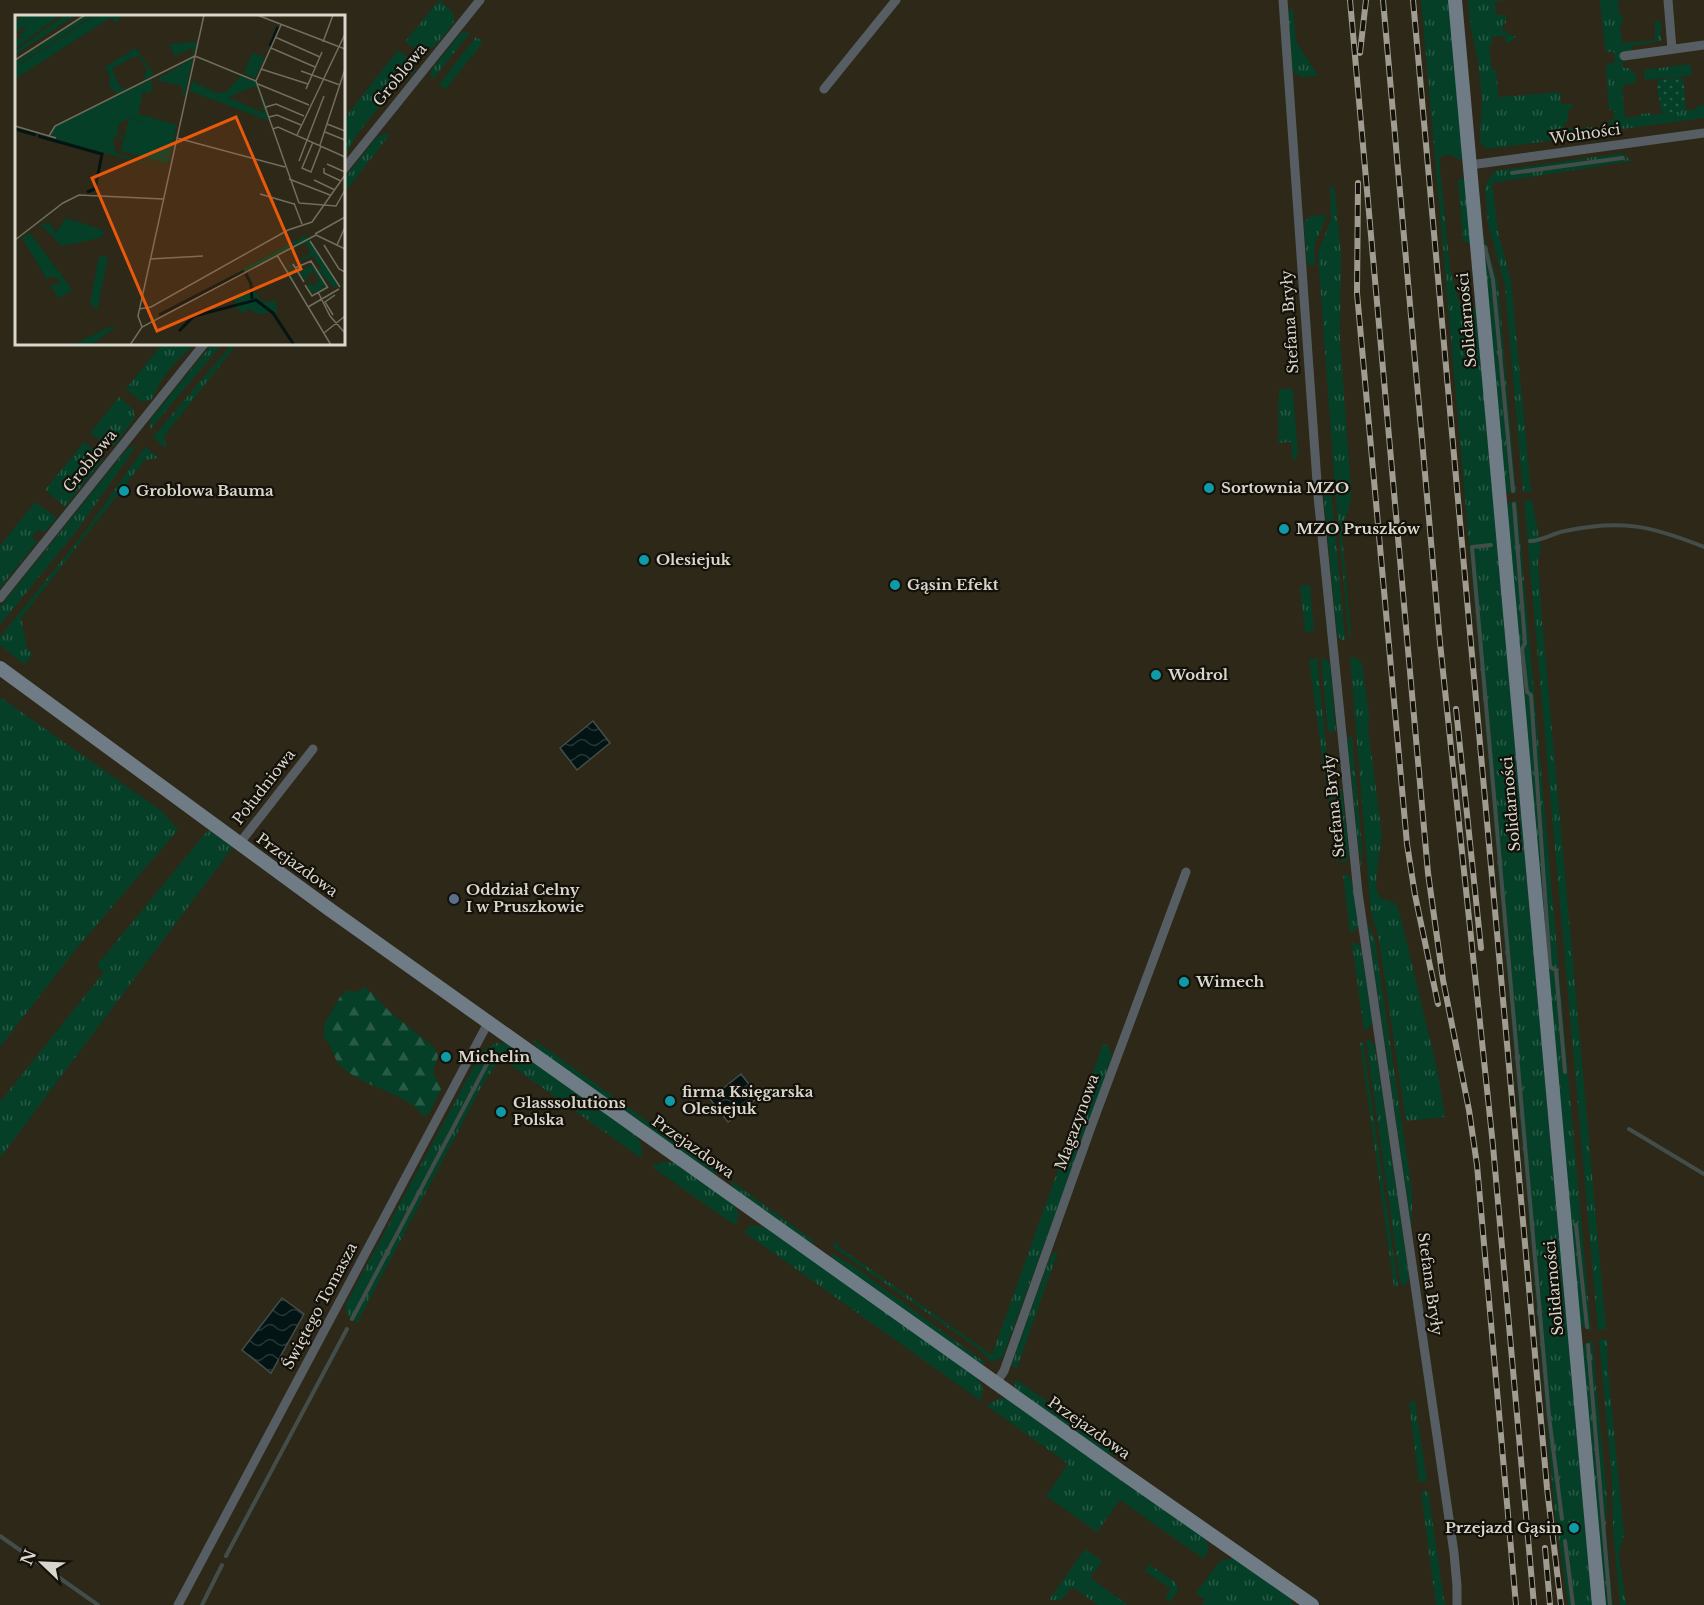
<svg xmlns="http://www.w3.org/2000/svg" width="1704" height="1605" viewBox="0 0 1704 1605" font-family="'Libre Baskerville',serif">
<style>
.grass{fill:url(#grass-tufts)}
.forest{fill:url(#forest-firs)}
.garden{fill:url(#garden-dots)}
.water{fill:url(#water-waves);stroke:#434e4b;stroke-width:1.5}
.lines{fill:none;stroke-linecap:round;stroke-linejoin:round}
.stream{stroke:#434e4b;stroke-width:4}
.street{stroke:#565e64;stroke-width:9}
.secondary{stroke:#6f7c85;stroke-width:14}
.rail-casing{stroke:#a09d90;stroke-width:6}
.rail{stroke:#13110a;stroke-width:4;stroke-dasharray:11;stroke-linecap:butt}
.culture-dot{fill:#0f9aa8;stroke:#13110a;stroke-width:2}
.service-dot{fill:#5c6f8a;stroke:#13110a;stroke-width:2}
.labels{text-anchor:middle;stroke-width:4.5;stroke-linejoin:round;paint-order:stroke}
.street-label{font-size:15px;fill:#d9d6cb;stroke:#13110a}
.poi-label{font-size:15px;font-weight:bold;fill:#d9d6cb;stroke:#13110a;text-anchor:start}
.inset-river{fill:none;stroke:#031414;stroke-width:3}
.inset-road{fill:none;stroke:#726e5f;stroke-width:1.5}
.view{fill:#e8590c;fill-opacity:0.15;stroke:#e8590c;stroke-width:3}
.inset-edge{fill:none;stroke:#d9d6cb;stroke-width:3}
</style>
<defs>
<pattern id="grass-tufts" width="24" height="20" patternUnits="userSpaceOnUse" patternTransform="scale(1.5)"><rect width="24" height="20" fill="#053f28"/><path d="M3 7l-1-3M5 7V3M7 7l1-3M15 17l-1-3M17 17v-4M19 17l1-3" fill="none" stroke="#295a46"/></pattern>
<pattern id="forest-firs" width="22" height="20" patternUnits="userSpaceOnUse" patternTransform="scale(1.5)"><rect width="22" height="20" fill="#053f28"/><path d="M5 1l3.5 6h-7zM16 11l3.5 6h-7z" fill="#295a46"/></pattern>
<pattern id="garden-dots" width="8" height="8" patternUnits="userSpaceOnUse" patternTransform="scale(1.5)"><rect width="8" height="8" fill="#053f28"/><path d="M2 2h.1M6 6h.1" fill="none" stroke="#295a46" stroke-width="1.8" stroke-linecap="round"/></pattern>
<pattern id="water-waves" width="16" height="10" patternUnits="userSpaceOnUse" patternTransform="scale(1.5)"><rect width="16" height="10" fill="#031414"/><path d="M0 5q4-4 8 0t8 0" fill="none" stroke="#273535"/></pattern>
</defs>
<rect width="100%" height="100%" fill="#2d2817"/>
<path class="grass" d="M439,0C443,4 453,10 454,17C455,24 449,29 445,34C432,51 424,55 405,42Z
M1421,0H1449L1463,161L1448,154L1439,158L1450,269L1459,302L1466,308L1476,309L1592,1605H1568L1554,1505Z
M1468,0H1504L1495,2L1496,15H1506V23L1503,24V31H1507L1508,35L1516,36L1512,41L1506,44L1505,36L1492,37V45L1489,46L1492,70H1496L1499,97L1560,92L1561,104H1572V109L1568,110V122H1564L1565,129L1592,127L1598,129L1600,134L1488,149L1482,145L1480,140L1482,99L1478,61L1470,24Z
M1600,0H1618L1619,14L1622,15L1623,24H1620L1622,43L1655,40V21H1661V41L1632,46V50L1623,51L1624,61H1629L1622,62L1623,68H1630L1631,72H1635L1636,82L1622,86L1625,118L1641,116V114L1650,113L1651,115L1697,109V106L1704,105V118L1621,129V131L1610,132L1609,120H1614V110H1609L1606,69L1608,64L1615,62L1614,52H1608L1605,49Z
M1293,9L1296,41L1318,76L1301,77L1293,72L1288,10Z
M466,31L470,33L433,79L430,75L432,69L460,34Z
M476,37L483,42L446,89L439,84Z
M398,50L414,62L415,71L397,85L355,137L344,159V119Z
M1690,64L1692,74L1687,76L1645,80L1644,70Z
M383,134H390L344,193V179L376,138Z
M1623,153L1631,161L1492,183L1498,232L1511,281L1531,492H1523L1505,286L1488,224L1485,187L1494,171Z
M1461,179H1465L1471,244L1463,241L1458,180Z
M1330,183L1335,192L1341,254L1340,339L1351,490C1352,511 1342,517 1342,534L1351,635L1349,639L1335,489L1318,253L1331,219Z
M1327,215L1314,246L1315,265H1307L1304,222L1311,216Z
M1482,230L1498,282L1516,493H1509L1505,490Z
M162,344H196C176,359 162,376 152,399L142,402L126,389Z
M212,344H222L149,431L151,419Z
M232,344H237L164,436L166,449L153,437Z
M1279,389H1293L1298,455L1293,462L1291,442L1278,443Z
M119,397L133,409L135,417L115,445L109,447L90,433Z
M84,442L100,454L102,461L65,507L45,490Z
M137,445L78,529L0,625V607L127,449Z
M145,447L159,458L145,460L21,618L27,648L32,655L25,665L0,645V637L84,533Z
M1331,488L1345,640H1341L1337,634L1323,490Z
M1532,500L1541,548L1538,561L1541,608L1606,1329L1598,1330L1524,501Z
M1517,501L1591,1330L1584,1328L1579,1321L1507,506L1509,502Z
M35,502L57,518L44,533L39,529L32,537L37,542L0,588V546Z
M1310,585L1314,631L1305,632L1300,586Z
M1350,656L1359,660L1362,664L1369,713L1368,728L1382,836L1377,869L1376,888L1380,898L1395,903L1399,911L1437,1068L1445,1117L1406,1121L1379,940L1371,912Z
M1317,658L1338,864H1337L1309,659Z
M1321,658L1327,660L1330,664L1336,731L1328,732Z
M0,697L163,812L178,830L77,948L0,1047Z
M1352,737L1362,848L1361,869L1347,738Z
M1333,782H1337V789H1342L1349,854L1347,861L1342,863Z
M208,830L233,847L0,1158V1102L104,972L98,968V964Z
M1343,874L1348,875L1352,881L1358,926L1356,930L1350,933Z
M1367,920L1375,941L1412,1191V1229Z
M1352,943L1358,944L1361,949L1372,1022C1371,1026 1369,1029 1364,1030Z
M533,1039L721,1174L712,1173L538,1050Z
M1366,1040L1371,1041L1375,1046L1409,1277L1407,1283L1401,1286Z
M1363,1042L1398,1286L1394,1287L1360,1043Z
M497,1043H505L512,1046L592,1103L589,1107L595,1112L599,1107C616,1120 648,1133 641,1158L501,1058L484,1082L357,1323L353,1320L489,1063L487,1062L351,1319L346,1312V1304L479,1057L485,1049Z
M1103,1044L1108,1046L1112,1055L1097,1101L1002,1359L999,1358L992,1362L976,1347L833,1247L837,1241L839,1247L992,1355Z
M662,1162L675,1163L731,1201L739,1214L736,1223L733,1224L652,1167Z
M730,1180L818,1244L808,1241L735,1190Z
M751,1225L766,1227L973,1374L983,1386L981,1401L744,1232Z
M1058,1251L1017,1368L1011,1366L1049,1260L1053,1253Z
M831,1253L852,1265L987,1364H980L833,1259Z
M1599,1339H1607L1608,1370L1624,1534L1619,1554L1626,1605H1620L1613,1528L1612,1482Z
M1592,1340L1607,1498L1606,1530L1613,1605H1605L1582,1349L1586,1343Z
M1012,1381H1018L1121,1453L1113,1455L1106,1453L1018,1391Z
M1001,1398L1009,1400L1203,1536C1209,1544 1210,1550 1204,1559L1120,1500L1097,1532L1046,1496L1068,1464L986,1405Z
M1415,1401L1427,1481L1419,1482L1409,1402Z
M1428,1491L1444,1600L1445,1605H1436L1421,1492Z
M1085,1549L1102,1561L1090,1578L1128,1605H1098L1072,1587L1061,1600H1049Z
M1233,1558L1288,1595L1294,1605H1202L1205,1600L1196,1593L1220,1561Z
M1149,1564L1176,1583L1178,1590L1170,1602L1165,1598L1171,1589L1145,1571Z"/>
<path class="forest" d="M364,987L372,993L390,1012L435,1048L438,1056L433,1072L441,1089L430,1112L425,1117C420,1113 416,1107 411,1104C390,1090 364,1085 344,1069C333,1061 334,1047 324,1038V1024L340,997L348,990L357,992Z"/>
<path class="garden" d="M1681,77L1684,84L1686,110L1662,114L1657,88L1658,80Z"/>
<path class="water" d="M593,721L610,743L577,770L560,748Z
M741,1074L759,1097L728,1122L710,1099Z
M282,1298L304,1314L271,1373L242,1350Z"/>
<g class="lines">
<path class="stream" d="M1512,173L1622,158
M1485,247L1493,280L1513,491
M1514,504L1525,643L1522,649L1527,692L1531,695L1550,967L1556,970L1565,1072
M1530,541C1542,541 1553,533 1565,531C1621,519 1652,526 1704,547
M1491,545L1472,547L1549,1416L1562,1519
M1629,1129L1704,1174
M1576,1225L1587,1327
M352,1319L488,1062
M1588,1345L1610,1605
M0,1536L98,1605
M1565,1541L1573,1605
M226,1556L347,1329
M202,1605L222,1565"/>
<path class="street" d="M1283,0L1318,496L1358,893L1454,1553L1457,1586V1605
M1668,0L1672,49
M1624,56L1704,45
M824,89L896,0
M1470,165L1704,133
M344,169L480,0
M0,598L204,344
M239,844L313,749
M996,1383L1004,1371L1091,1127L1186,872
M178,1605L489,1021"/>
<path class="secondary" d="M1455,0L1599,1605
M0,668L329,909L1117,1469L1312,1605"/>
<g class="rail-casing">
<path id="rail" d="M1350,0L1428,873L1443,980L1469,1110L1477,1165L1516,1605
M1383,0L1440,643L1493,1146L1534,1605
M1413,0L1547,1488L1561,1605
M1360,53L1366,0
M1358,183L1357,293L1407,844L1415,895L1438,1004
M1456,709L1481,948
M1545,1548L1550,1605"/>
</g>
<use href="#rail" class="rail"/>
</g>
<g class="culture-dot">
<circle cx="1209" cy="488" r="6"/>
<circle cx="124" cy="491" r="6"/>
<circle cx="1284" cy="529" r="6"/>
<circle cx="644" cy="560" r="6"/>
<circle cx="895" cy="585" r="6"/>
<circle cx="1156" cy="675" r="6"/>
<circle cx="1184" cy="982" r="6"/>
<circle cx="446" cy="1057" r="6"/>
<circle cx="670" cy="1101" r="6"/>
<circle cx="501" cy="1112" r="6"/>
<circle cx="1574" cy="1528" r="6"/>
</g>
<circle class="service-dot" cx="454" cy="899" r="6"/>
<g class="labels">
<g class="street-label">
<text transform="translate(400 75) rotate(-51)" y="5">Groblowa</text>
<text transform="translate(1585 134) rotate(-8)" y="5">Wolności</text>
<text transform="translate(1467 320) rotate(-95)" y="5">Solidarności</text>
<text transform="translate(1290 322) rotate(-94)" y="5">Stefana Bryły</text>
<text transform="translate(90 461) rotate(-51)" y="5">Groblowa</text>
<text transform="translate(264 787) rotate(-52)" y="5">Południowa</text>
<text transform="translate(1511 804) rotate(-95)" y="5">Solidarności</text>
<text transform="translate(1334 806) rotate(-96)" y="5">Stefana Bryły</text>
<text transform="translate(297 865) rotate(36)" y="5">Przejazdowa</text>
<text transform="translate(1077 1122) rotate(-70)" y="5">Magazynowa</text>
<text transform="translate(693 1147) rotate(35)" y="5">Przejazdowa</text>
<text transform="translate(1430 1284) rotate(82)" y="5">Stefana Bryły</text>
<text transform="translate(1554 1288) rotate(-95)" y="5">Solidarności</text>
<text transform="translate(320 1306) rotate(-62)" y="5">Świętego Tomasza</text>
<text transform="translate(1089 1428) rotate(35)" y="5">Przejazdowa</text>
</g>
<g class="poi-label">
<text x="1221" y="493">Sortownia MZO</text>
<text x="136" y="496">Groblowa Bauma</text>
<text x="1296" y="534">MZO Pruszków</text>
<text x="656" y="565">Olesiejuk</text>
<text x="907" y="590">Gąsin Efekt</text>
<text x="1168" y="680">Wodrol</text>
<text x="466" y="895">Oddział Celny<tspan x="466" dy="17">I w Pruszkowie</tspan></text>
<text x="1196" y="987">Wimech</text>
<text x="458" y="1062">Michelin</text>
<text x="682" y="1097">firma Księgarska<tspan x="682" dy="17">Olesiejuk</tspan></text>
<text x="513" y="1108">Glasssolutions<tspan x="513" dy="17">Polska</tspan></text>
<text x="1562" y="1533" text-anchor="end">Przejazd Gąsin</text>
</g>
</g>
<g transform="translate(15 15)">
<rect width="330" height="330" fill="#2d2817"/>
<path d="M9,0H45L0,34V24L7,23L5,20L12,10L0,17V6ZM50,0H61L0,40V36ZM72,0H79L0,52V47ZM81,0H105L103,8L95,3L0,64V53ZM183,27L176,42L177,33L160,41L154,29ZM121,33L139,60L128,65L132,54L124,41L116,43L97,54L106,73L114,72L102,79L94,71L95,61L90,52ZM237,38L250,42L240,63L229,58ZM178,43L169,83L167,71L141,65ZM226,61L239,65L242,69L245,80L241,71L213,82L249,98L245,82H246L254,106L175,76L177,66L202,78L211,77ZM137,64L136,78L128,77L123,99L162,110L153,149L122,140L129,107L114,103L104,109L102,120L109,122L108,125L100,120L98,126L101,138L154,155L42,125L36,119L39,112ZM15,218L56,273L57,276L43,283L35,269L42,270L45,265L34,261L33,266L7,223ZM291,220L293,224L127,309L154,294ZM294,225L323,270L306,283L319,273L303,255L307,254L298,241L279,248L281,252H273L280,265L284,263L279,266L271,253L296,238L291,229L282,231ZM84,241L93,242L82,296L75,288ZM295,246L306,259L310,269L307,273L311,272L297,279L300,276L295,277L292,268L302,271L300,268L305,267L301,262L304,259L301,261L298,255L295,260L293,256L294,260L288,263H292L291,267L284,257L297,250ZM102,312L75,330H58L92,313Z" fill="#053f28"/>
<path d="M51,203L86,214L89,218L85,223L47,231L25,209L34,208L41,217Z" fill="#053f28"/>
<path d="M239,276L248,287L261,286L262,300L254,294L255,298L244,299L234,294L228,298L220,292V284Z" fill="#053f28"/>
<path d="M114,103L130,108L122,140L106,136Z" fill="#053f28"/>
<path class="inset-river" d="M255,31L263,12M0,114L21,120M23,121L87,139L80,174L72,177M231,259L236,269L237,284M144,300L229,256M164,316L179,301L241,285L258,298L279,330"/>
<path class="inset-road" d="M242,0L330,34M266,10L241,66L284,188M260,22L305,42M308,27L318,0M256,33L300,52M180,41L241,66M0,45L70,0M246,54L293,69M286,56L325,70M243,69L294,90M291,74L307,37M251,92L261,89L289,101M254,102L262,100L286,110M312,109L330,116M0,111L41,123M258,114L263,112L330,142M310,117L330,125M282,120L330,19M34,121L40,111L180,41M162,123L270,152M298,127L287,153L296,157L306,131M305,130L330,54M284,146L309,81M312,149L330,157M309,153V158L326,166M274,164L315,180M299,165L320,175M245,179L279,189M279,188L287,209M284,188L321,191L330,175M300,219L330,202M301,220L330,234M0,225L48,188L64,180L148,184M295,226L325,272M309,230L324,254L330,257M322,230L330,212M262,240L316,330M135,244L188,241M278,249L289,267M280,253L296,246L313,273M290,270L297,281L313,272M303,277L315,301L330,318M293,292L324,274M124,294L136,292L273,215L297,207L330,160M318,300L310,287L320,280M127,312L123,301L189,0M309,318L330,301M115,330L127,312L301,220"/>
<path class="view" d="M221,102L286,254L142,316L77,163Z"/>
<rect width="330" height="330" class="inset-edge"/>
</g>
<g transform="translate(42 1563) rotate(293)" stroke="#13110a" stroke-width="4.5" paint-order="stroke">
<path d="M0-4.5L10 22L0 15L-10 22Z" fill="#d9d6cb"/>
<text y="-9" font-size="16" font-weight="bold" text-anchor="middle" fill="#d9d6cb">N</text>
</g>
</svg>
